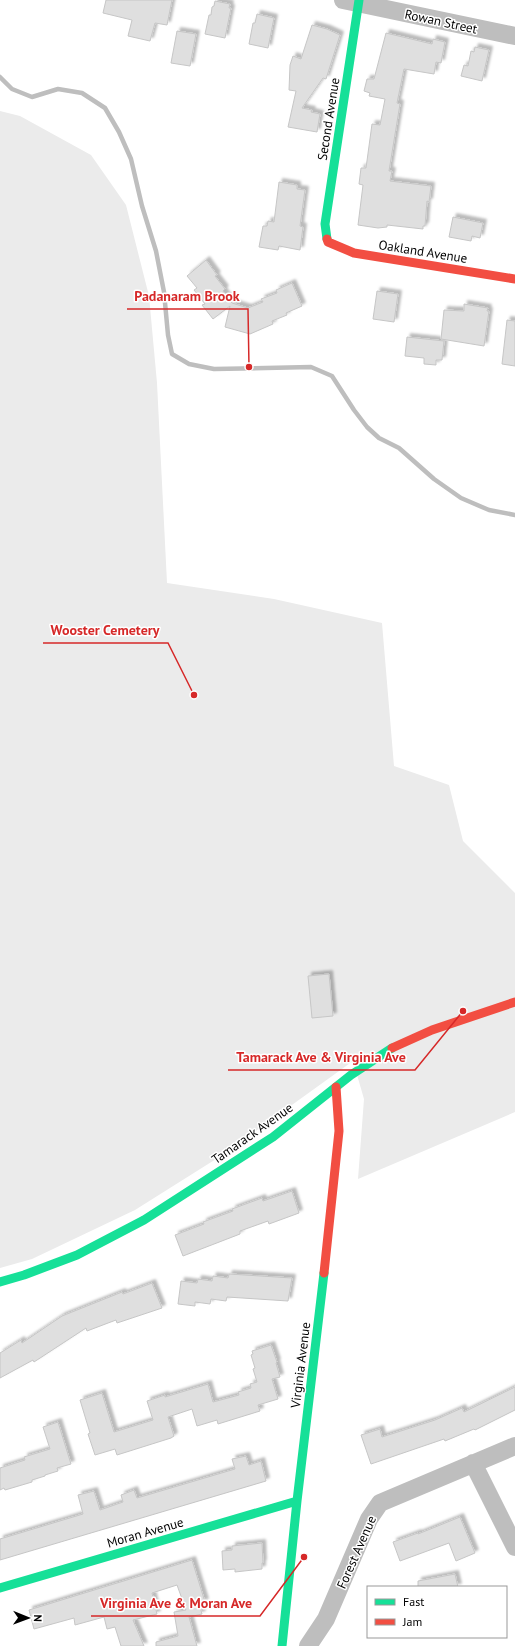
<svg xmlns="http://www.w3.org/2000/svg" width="515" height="1646" viewBox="0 0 515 1646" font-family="'PT Sans',sans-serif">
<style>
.green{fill:#ebebeb}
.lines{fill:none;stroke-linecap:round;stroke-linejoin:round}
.stream{stroke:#bebebe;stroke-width:4.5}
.building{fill:#dfdfdf;stroke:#c6c6c6;filter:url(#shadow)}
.street{stroke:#bebebe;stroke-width:18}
.fast{stroke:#16e098;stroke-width:9}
.jam{stroke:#f24e42;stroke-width:9}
.labels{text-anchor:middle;stroke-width:3;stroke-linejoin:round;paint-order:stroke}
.street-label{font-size:13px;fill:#000;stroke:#fff}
.leader{fill:none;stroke:#d62828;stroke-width:1.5}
.callout-dot{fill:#d62828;stroke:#fff;stroke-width:1.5}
.callout-label{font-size:14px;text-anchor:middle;font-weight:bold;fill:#d62828;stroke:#fff;stroke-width:3;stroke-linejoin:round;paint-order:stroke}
</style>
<defs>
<filter id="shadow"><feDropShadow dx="3.5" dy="-3.5" stdDeviation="1" flood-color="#0004"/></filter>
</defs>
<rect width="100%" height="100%" fill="#fff"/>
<path class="green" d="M0,111L20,116L91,155L126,205L149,296L157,383L167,583L274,599L382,623L394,766L449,785L463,841L515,893V1112L358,1179L364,1099L353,1061L224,1154L135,1210L32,1259L0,1268Z"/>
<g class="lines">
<path class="stream" d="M0,77L12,89L32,97L58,89L82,93L105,108L119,132L131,159L142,206L156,251L164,292L168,335L172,354L189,364L214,369L311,367L332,376L354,410L367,427L379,438L399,448L434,479L461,498L489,510L515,515"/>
</g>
<path class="building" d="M106,0H172L167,25L155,23L150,41L128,36L132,20L103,13Z
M215,1L230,4L229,8H231L225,38L205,34L209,15H211L212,7L214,6Z
M257,14L274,18L268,48L249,44L253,23H255Z
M312,25L327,29L340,35L326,79L323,78L302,108L312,110L311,112L320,114L317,132L288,127L296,91L289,90L290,65L293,56L301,59Z
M177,31L196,34L190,66L171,63Z
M386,33L432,44L433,39L445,42L441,63L436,62L434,74L404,69L397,103L400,104L389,171H392L390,181L431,186L429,202L427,201L425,226H423V229L387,225V227L378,228L358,225L363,185L359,184L361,168H366L372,124L380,125L385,99L369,96L370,93L364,91L367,79H374Z
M475,47L489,50L482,81L461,76L464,65L468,66L471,51L474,52Z
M279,182L297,185V189L305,190L300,226L303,227L300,250L279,246L278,250L259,247L263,226H267L268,221L274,222Z
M453,217L483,223L480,238L472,236L471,241L449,237Z
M206,260L217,275L215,276L225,289L223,291L232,303L248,308L263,302L261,299L277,293L276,290L292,283L302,306L286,313L287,315L272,321L273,324L250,334L225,327L230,306L213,319L202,305L205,304L194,290L197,288L187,276Z
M377,291L398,294L394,322L373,319Z
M464,304L488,308L487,311H489L484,346L441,339L444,310L464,311Z
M507,320L515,321V366L502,364Z
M407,337L444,341L442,360H436V365L424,364V358L405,356Z
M329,974L333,1016L312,1018L308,976Z
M292,1191L299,1213L269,1224L268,1221L240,1231V1234L183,1256L175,1235L204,1224L203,1222L233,1211L232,1209L262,1198L263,1201Z
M229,1274L292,1278L288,1301L227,1297L226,1301L211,1299L210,1304L195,1302V1306L178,1304L181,1281L197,1283L198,1279L212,1281L213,1276L228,1278Z
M152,1283L162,1308L117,1323L116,1320L87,1331L86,1328L34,1362L33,1360L0,1378V1353L21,1340L22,1343L62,1316L122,1292L123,1294Z
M271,1345L277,1362L276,1363L280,1377L272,1379L278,1399L258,1405L260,1411L218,1424L217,1420L197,1426L192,1409L168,1417L174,1436L171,1438L117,1455L115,1449L95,1455L88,1434L90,1433L80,1400L102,1393L114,1432L153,1420L147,1401L165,1395V1397L208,1384L213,1402L239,1395L238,1392L251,1388L250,1384L257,1382L253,1369L255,1368L251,1355L253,1354L252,1351Z
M515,1387V1410L475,1430L474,1429L445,1441L444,1439L371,1464L361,1435L380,1429L382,1437L435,1420L462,1408L464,1412Z
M58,1422L71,1464L57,1468L58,1471L45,1475V1476L32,1480V1482L5,1490L4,1488L0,1490V1468L25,1460L24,1457L50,1449L43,1427Z
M246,1456L249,1465L261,1461L266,1481L0,1560V1539L83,1514L78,1495L94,1491L100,1510L123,1502L121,1495L134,1490L137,1498L235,1469L232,1459Z
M460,1517L475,1553L456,1561L449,1543L400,1561L393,1542L418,1533V1534Z
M262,1543L263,1563H262V1569L235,1572V1569L223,1570L222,1551L232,1550V1546Z
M192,1560L205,1602L199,1603L202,1614L189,1617L197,1646H156V1642L178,1636L174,1612L186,1610L177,1585L152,1593L157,1614L133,1620L144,1646H121L115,1627L107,1629L104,1617L75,1625L74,1618L34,1629L29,1610Z
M455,1574L458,1587H418V1581Z"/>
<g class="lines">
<path class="street" d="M343,0L515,36
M473,1463L515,1547
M308,1646L326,1619L369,1519L380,1503L515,1446"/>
<path class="fast" d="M327,239L325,224L359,0
M0,1282L24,1275L77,1255L144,1220L273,1137L351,1075L392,1048
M0,1588L297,1501
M282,1646L297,1501L324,1273"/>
<path class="jam" d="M327,239L328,242L354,253L515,279
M392,1048L432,1030L515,1002
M324,1273L339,1131L336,1087"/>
</g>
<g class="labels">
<g class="street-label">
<text transform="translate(441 21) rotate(12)" y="5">Rowan Street</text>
<text transform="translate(328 119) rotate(-81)" y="5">Second Avenue</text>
<text transform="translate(423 251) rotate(9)" y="5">Oakland Avenue</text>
<text transform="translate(252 1133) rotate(-35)" y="5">Tamarack Avenue</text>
<text transform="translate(300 1365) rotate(-83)" y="5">Virginia Avenue</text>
<text transform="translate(145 1532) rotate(-16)" y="5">Moran Avenue</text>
<text transform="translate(356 1552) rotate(-66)" y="5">Forest Avenue</text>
</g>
</g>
<path class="leader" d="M249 367L248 309H127M194 695L168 643H43M463 1011L415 1070H228M304 1557L260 1616H91"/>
<g class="callout-dot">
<circle cx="249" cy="367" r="4"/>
<circle cx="194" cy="695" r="4"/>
<circle cx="463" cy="1011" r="4"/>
<circle cx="304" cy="1557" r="4"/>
</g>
<g class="callout-label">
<text x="187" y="301">Padanaram Brook</text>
<text x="105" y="635">Wooster Cemetery</text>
<text x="321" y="1062">Tamarack Ave &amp; Virginia Ave</text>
<text x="176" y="1608">Virginia Ave &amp; Moran Ave</text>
</g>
<rect x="367" y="1586" width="140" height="52" fill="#ffffff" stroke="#999999"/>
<rect x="375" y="1599" width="20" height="6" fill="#16e098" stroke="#999999"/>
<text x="403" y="1606" font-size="12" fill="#000000">Fast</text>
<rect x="375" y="1619" width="20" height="6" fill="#f24e42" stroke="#999999"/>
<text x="403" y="1626" font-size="12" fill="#000000">Jam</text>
<g transform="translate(28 1618) rotate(91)" stroke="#ffffff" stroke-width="3" paint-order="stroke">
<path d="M0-3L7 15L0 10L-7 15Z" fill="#000000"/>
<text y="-6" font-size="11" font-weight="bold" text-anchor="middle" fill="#000000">N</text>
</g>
</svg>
